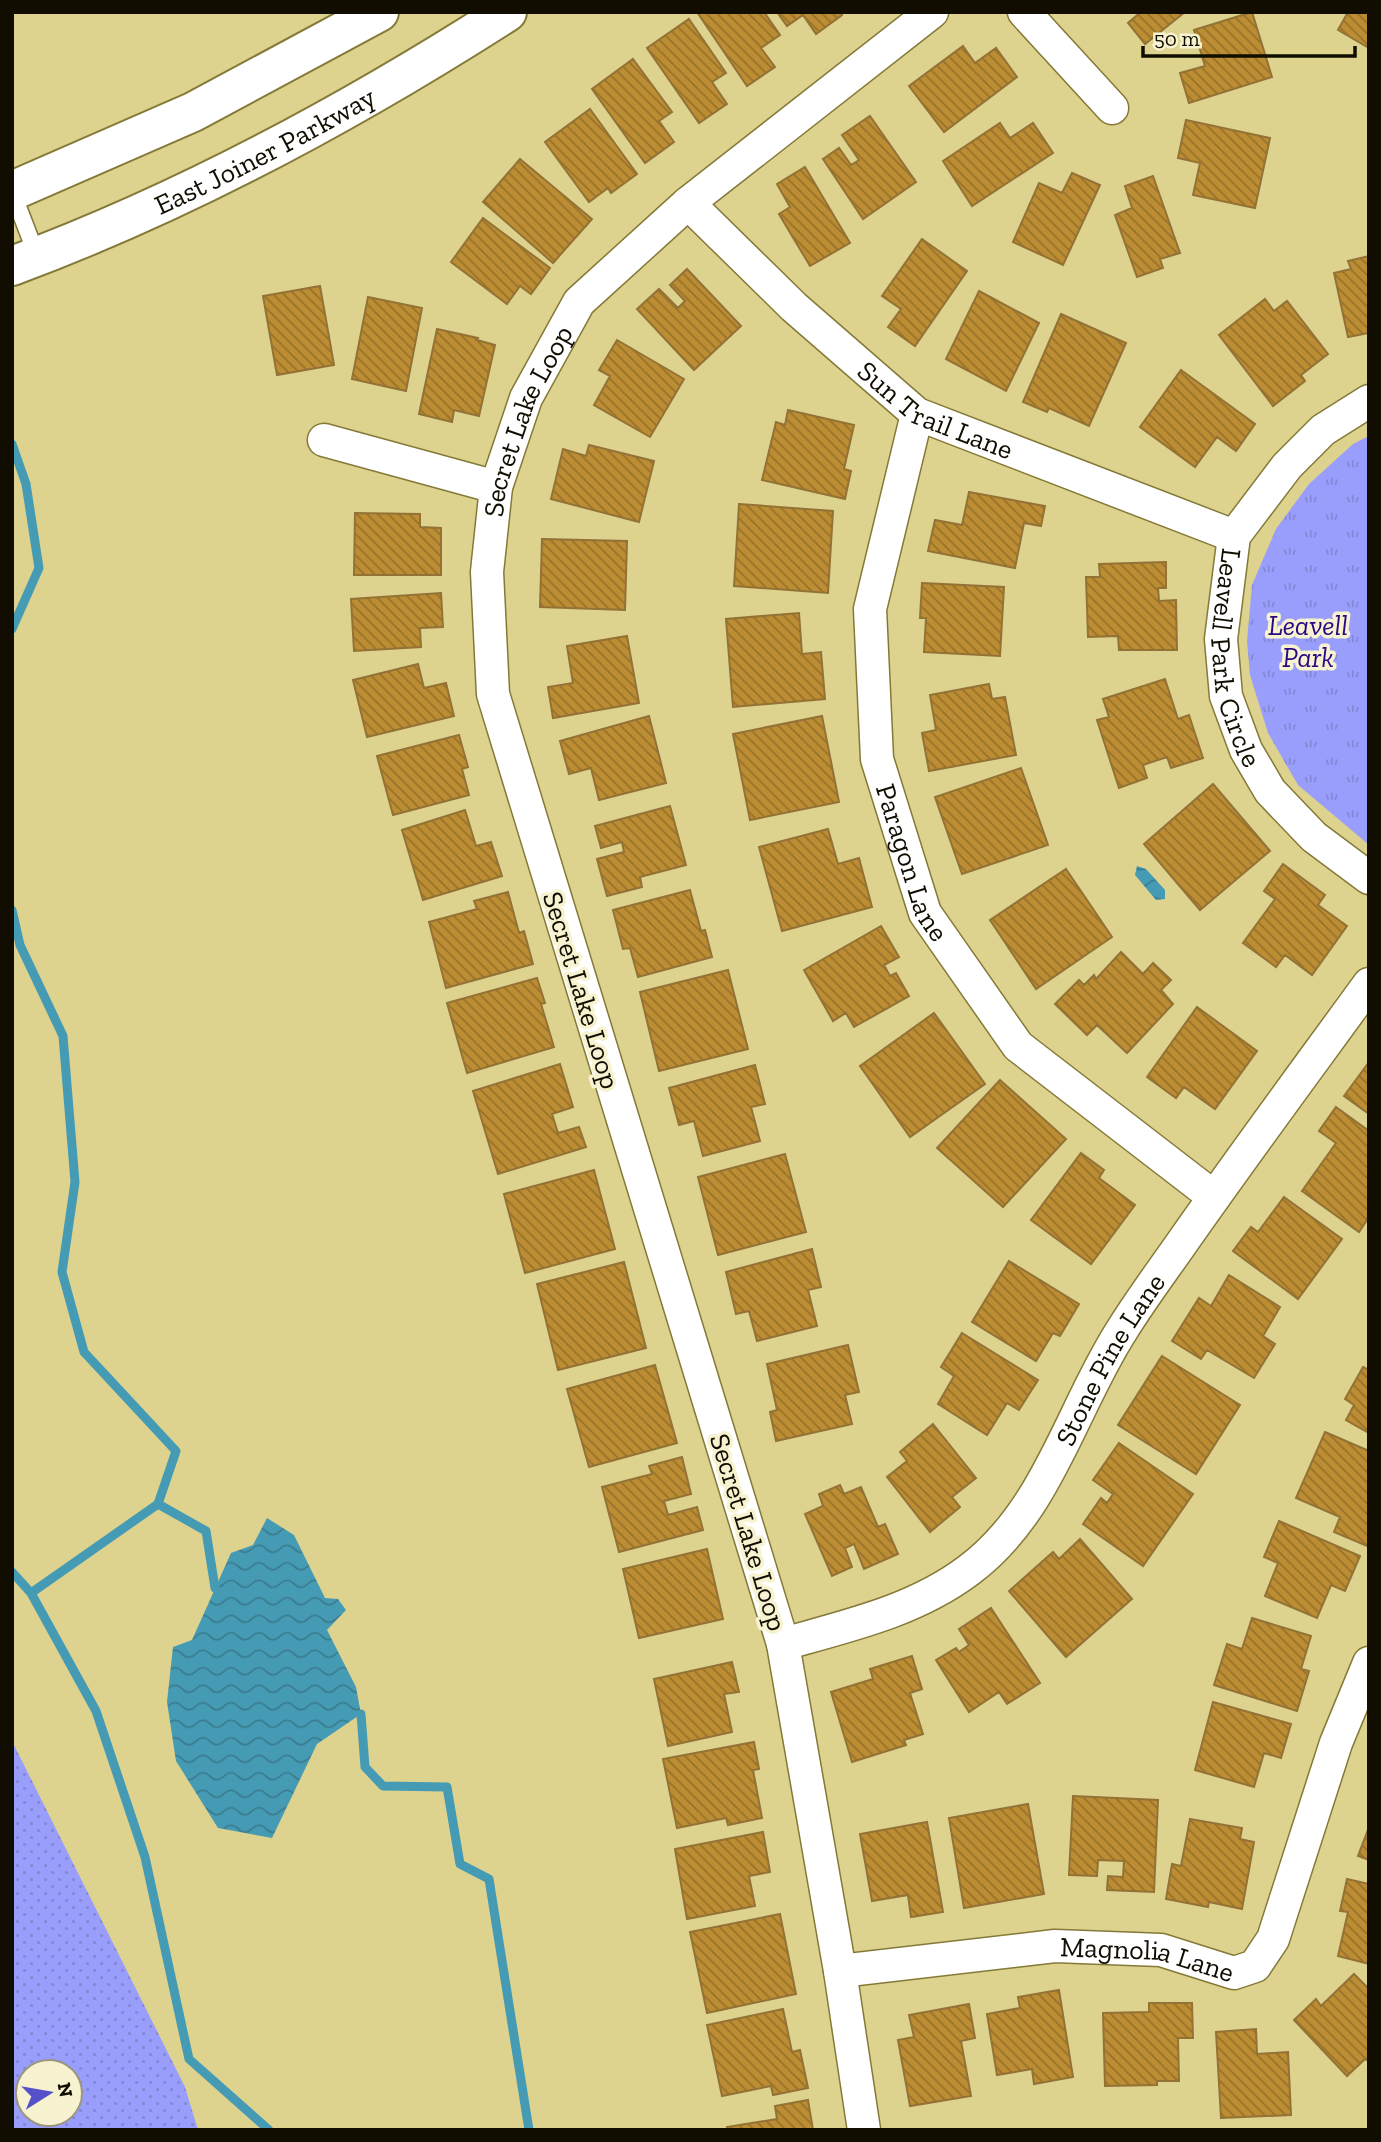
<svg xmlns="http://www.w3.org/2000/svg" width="1381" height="2142" viewBox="0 0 1381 2142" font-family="'Zilla Slab',serif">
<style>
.grass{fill:url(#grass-dots);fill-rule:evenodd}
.park{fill:url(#park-tufts)}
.water{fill:url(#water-waves)}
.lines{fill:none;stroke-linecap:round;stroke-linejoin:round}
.stream{stroke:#469bb4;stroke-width:9}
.building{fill:url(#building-back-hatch);stroke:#937236;stroke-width:2}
.service-casing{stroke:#847937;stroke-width:19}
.minor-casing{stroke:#847937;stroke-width:35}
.secondary-casing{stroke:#847937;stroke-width:42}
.service{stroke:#fff;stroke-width:16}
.minor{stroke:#fff;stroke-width:32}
.secondary{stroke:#fff;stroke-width:38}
.labels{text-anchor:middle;stroke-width:7;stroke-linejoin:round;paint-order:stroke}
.street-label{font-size:28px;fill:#110d00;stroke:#f7f2d0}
.park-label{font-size:28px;font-style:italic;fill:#290785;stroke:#f7f2d0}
</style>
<defs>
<pattern id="grass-dots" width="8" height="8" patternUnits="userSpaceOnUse" patternTransform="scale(1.75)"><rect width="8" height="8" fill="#999efc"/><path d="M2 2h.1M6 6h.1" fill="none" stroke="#8387d6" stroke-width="1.8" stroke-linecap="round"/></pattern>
<pattern id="park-tufts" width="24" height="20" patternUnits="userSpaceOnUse" patternTransform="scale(1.75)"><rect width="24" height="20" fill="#999efc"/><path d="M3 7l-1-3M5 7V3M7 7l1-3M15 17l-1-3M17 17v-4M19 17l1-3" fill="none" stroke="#8387d6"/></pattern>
<pattern id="water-waves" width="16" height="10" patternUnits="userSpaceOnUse" patternTransform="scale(1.75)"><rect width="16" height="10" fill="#469bb4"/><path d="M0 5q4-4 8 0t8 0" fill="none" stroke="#397d90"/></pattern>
<pattern id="building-back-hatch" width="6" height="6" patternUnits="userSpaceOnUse" patternTransform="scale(1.75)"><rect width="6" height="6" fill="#bc8d33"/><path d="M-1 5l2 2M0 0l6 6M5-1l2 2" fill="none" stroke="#977229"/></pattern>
</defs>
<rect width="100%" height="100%" fill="#ddd28e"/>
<path class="grass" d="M12,1741L185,2087L198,2130H12ZM28,2072H70V2114H28Z"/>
<path class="park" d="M1369,436V845L1298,785L1268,733L1250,675L1247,641L1252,585L1276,529L1309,484L1353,444Z"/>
<path class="water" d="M1137,866L1146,869L1165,890V899L1156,900L1135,875Z
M267,1518L294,1535L325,1598L338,1599L346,1610L327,1630L356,1687L361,1714L317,1744L272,1838L218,1828L176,1761L167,1702L173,1647L192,1640L231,1553L253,1545Z"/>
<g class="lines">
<path class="stream" d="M12,444L26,484L39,568L12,629
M12,910L20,945L63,1036L75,1182L62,1272L84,1352L176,1451L158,1504L31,1593L96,1711L145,1857L189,2059L269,2130
M158,1504L206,1531L215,1588
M12,1572L31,1593
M361,1714L365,1767L383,1786L447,1787L460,1864L489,1879L529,2130"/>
</g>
<path class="building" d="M697,12H764L780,35L761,48L775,67L747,86Z
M777,12H841L842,15L816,34L803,15L787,26Z
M1141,12H1185L1145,44L1128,23Z
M1252,12L1272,77L1189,103L1180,73L1205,66L1194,30Z
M1348,12H1369V48L1338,30Z
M689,19L726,73L712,82L727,104L699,123L647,48Z
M963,46L975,63L996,48L1017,77L944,132L909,86Z
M633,59L672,112L659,121L674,142L645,163L592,89Z
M590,109L637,174L611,193L608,188L589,202L545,142Z
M870,116L916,182L863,219L823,159L839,148L851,165L859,160L842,135Z
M1186,120L1270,138L1255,208L1193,195L1200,163L1178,158Z
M1000,123L1010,138L1033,123L1053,153L972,206L943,161Z
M520,159L592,219L553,263L483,202Z
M805,167L850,243L810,266L779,214L790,207L777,184Z
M1072,173L1100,185L1063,265L1013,242L1039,183L1062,193Z
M1153,176L1180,253L1160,259L1163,268L1137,277L1115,215L1132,208L1125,186Z
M483,218L550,268L531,294L520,286L507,304L451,262Z
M922,239L967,271L915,346L888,327L901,309L882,296Z
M1369,256V333L1348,337L1334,273L1351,269L1348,261Z
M687,269L741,326L694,370L637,309L659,289L678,308L685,301L670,285Z
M320,286L334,365L277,375L263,296Z
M979,291L1039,323L1006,391L946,359Z
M368,297L422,308L406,391L352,379Z
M1265,299L1274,311L1287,301L1328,354L1301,375L1305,381L1273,406L1219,335Z
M1061,314L1126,343L1089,426L1049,408L1047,412L1023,402Z
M437,329L478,338L477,340L495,345L479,416L454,410L452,422L419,414Z
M617,340L684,379L650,437L594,405L610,376L599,370Z
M1181,370L1255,424L1236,451L1217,437L1195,467L1140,427Z
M788,410L854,425L844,469L851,471L845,499L762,480L776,422L785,425Z
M589,445L654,461L639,522L551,499L563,449L586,456Z
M969,492L1045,506L1041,526L1024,523L1015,568L928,551L935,520L962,525Z
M739,504L833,511L828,593L734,586Z
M355,513L420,514V527L441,528V575H354Z
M542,539L627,541L625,610L540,607Z
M1166,562V588H1158L1159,601L1176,600L1177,650H1119L1118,636L1088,637L1086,577H1100L1099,564Z
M922,583L1004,587L1000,656L924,652L926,618H920Z
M441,593L443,627L420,628L421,647L354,651L351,599Z
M799,613L802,654L821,652L825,699L733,707L726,619Z
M627,636L639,703L553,718L548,687L573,683L567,646Z
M418,664L424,688L446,683L454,716L367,737L353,680Z
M1165,679L1178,719L1189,715L1203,758L1171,768L1167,757L1143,765L1147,778L1119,788L1097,720L1109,717L1103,699Z
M989,684L992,699L1005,697L1016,755L929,771L922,733L936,730L930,695Z
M649,716L666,783L599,800L591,768L569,774L560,741Z
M822,716L839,802L750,820L733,734Z
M459,735L468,767L462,769L469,795L393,815L377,756Z
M1021,768L1048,845L962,874L935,797Z
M1213,784L1270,851L1200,910L1144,844Z
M670,806L686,865L640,877L642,887L607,896L597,859L624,852L622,842L601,848L595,826Z
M465,810L476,846L491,842L502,876L423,900L402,830Z
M828,829L838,864L859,858L872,907L782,931L759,847Z
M1283,864L1325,895L1318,905L1347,926L1312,975L1285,955L1276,967L1243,943L1275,899L1264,891Z
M1066,869L1112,937L1036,989L990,920Z
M690,890L701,931L705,930L712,957L638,977L630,948L623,949L613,910Z
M508,892L519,933L524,931L533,964L446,988L429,922L477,909L474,901Z
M881,926L899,957L884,965L890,976L896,973L909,996L854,1027L846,1013L833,1021L804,970Z
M1121,952L1143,974L1153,963L1171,980L1161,990L1173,1004L1127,1053L1097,1025L1087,1035L1055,1004L1079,980L1084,985L1094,975L1096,979Z
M728,970L748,1049L659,1071L640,992Z
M537,978L545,1003L541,1004L554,1047L467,1073L447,1003Z
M1197,1007L1257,1051L1215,1109L1184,1087L1176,1098L1147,1077Z
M934,1013L985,1084L910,1137L860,1066Z
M1369,1062V1114L1344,1096Z
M560,1064L573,1107L552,1114L558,1133L579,1127L586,1147L498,1174L473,1091Z
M755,1065L765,1104L751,1107L760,1141L703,1156L694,1121L679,1125L669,1088Z
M1000,1080L1066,1139L1003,1207L937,1148Z
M1336,1107L1369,1131V1217L1359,1232L1302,1191L1336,1143L1319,1131Z
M1081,1153L1104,1170L1099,1178L1135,1205L1091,1264L1031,1220Z
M785,1154L806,1232L718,1255L698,1177Z
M594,1170L615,1249L525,1273L504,1194Z
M1284,1197L1342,1239L1298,1299L1233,1251L1251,1227L1258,1232Z
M812,1249L821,1287L808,1290L817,1326L757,1341L749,1311L736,1314L726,1272Z
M1009,1261L1079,1304L1060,1336L1053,1333L1036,1361L972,1322Z
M624,1262L646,1348L558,1370L537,1284Z
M1229,1275L1280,1307L1263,1336L1275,1344L1254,1378L1207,1350L1201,1359L1172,1341L1199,1298L1211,1306Z
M962,1333L1038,1380L1019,1410L1007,1403L987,1435L938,1404L954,1376L941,1367Z
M848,1345L859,1392L845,1395L852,1424L776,1441L770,1412L777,1410L767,1364Z
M1162,1356L1240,1405L1196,1474L1118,1425Z
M655,1365L677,1443L589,1467L567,1389Z
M1363,1367L1369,1370V1433L1346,1420L1354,1405L1345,1399Z
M933,1424L976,1478L952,1497L960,1507L930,1532L887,1477L907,1461L900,1452Z
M1325,1432L1369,1451V1541L1367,1546L1334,1532L1340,1517L1296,1498Z
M1119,1443L1193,1494L1143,1566L1083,1524L1101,1498L1107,1503L1113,1494L1093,1480Z
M682,1457L691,1494L664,1501L668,1515L697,1507L703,1530L619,1552L602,1487L652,1474L649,1466Z
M840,1485L844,1494L861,1487L878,1527L885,1524L898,1554L864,1569L854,1544L845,1548L852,1567L832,1576L805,1514L823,1506L819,1494Z
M1279,1521L1360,1556L1345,1591L1331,1585L1317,1618L1265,1596L1278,1563L1264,1557Z
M1080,1539L1132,1599L1066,1657L1009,1591L1053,1552L1059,1559Z
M707,1549L723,1619L639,1638L623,1569Z
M991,1608L1040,1683L1007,1704L999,1692L969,1712L936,1660L956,1648L959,1652L969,1645L959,1629Z
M1252,1618L1311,1636L1301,1669L1309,1671L1297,1711L1214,1685L1227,1644L1242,1649Z
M912,1656L922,1689L910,1693L923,1734L904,1740L906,1745L852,1762L831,1692L873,1679L870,1669Z
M732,1662L739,1692L724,1694L732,1732L668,1746L654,1679Z
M1213,1702L1291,1724L1281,1758L1264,1753L1254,1787L1195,1770Z
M754,1742L759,1769L753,1770L762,1818L728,1825L726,1818L677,1828L663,1759Z
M1073,1796L1158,1800L1154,1892L1107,1890L1108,1876L1123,1877L1124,1861L1098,1860L1097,1876L1069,1875Z
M1028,1804L1044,1894L964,1908L949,1818Z
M1190,1819L1242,1828L1240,1839L1254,1842L1242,1909L1209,1902L1208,1907L1166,1899L1172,1864L1181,1866Z
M927,1822L943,1912L911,1917L908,1895L872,1901L860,1834Z
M1369,1827V1860L1358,1856Z
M763,1832L770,1872L749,1876L755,1906L687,1919L675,1849Z
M1347,1879L1369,1884V1964L1338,1956L1348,1912L1340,1911Z
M780,1914L796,1994L707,2013L690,1932Z
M1354,1974L1369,1989V2061L1365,2059L1347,2076L1294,2020L1316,1999L1321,2006Z
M1059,1990L1073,2077L1034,2084L1032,2069L997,2075L987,2014L1020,2008L1018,1997Z
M1149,2003H1192L1193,2038H1178L1179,2081H1157V2085L1105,2086L1103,2013L1149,2012Z
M969,2004L975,2038L961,2041L971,2096L910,2106L898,2040L914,2037L909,2015Z
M783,2009L792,2052L800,2050L808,2088L773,2095L771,2086L722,2096L707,2025Z
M1256,2029L1257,2054L1288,2052L1291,2115L1221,2118L1216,2032Z
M808,2100L813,2130H728L727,2127L777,2119L775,2106Z"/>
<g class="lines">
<g class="service-casing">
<path id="service" d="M12,191L37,256"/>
</g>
<g class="minor-casing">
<g id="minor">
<path d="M1024,12L1112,108"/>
<path id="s1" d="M688,203L794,307L917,414L1234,536"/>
<path id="s2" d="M1369,401L1323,430L1287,466L1234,536L1221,639L1226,696L1246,750L1270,791L1314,837L1369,878"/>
<path id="s3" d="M917,414L870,609L877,759L925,913L1018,1046L1214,1197"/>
<path d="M324,440L496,487"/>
<path id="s4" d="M783,1644C847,1626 915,1611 969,1570C1048,1511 1071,1409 1122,1330C1140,1301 1160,1274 1179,1247C1241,1158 1305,1072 1369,984"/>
<path id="s5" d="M840,1971L1055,1946L1161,1950L1234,1973L1255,1966L1273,1939L1336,1743L1369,1663"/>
<path id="s6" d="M864,2130L840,1971L783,1644L493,694L487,572L496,487L526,398L579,302L688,203L932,12"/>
</g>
</g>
<g class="secondary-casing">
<g id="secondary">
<path d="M12,191L193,112L379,12"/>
<path id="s7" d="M12,266C187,201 351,112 507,12"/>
</g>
</g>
<use href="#service" class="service"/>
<use href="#minor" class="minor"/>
<use href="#secondary" class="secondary"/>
</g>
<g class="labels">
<g class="street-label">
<text dy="10" stroke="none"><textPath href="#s7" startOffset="278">East Joiner Parkway</textPath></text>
<text dy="10" stroke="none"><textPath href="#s1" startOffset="326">Sun Trail Lane</textPath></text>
<text dy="10" stroke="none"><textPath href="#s6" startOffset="1766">Secret Lake Loop</textPath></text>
<text dy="10" stroke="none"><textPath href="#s2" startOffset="317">Leavell Park Circle</textPath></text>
<text dy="10" stroke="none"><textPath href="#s3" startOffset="460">Paragon Lane</textPath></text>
<text transform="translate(582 990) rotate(73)" y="10">Secret Lake Loop</text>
<text dy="10" stroke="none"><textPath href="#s4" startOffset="457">Stone Pine Lane</textPath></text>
<text transform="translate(749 1532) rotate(73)" y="10">Secret Lake Loop</text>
<text dy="10" stroke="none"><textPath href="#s5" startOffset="310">Magnolia Lane</textPath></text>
</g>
<g class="park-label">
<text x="1308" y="635">Leavell<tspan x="1308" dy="32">Park</tspan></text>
</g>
</g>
<rect width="1381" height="2142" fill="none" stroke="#110d00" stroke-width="28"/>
<g transform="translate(49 2093) rotate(79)"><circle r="33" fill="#f7f2d0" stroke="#9b967d" stroke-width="2"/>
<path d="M0-5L12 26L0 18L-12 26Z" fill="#5751c9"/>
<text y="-10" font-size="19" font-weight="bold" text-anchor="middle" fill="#110d00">N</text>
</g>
<path d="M1143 46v10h212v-10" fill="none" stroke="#110d00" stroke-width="3.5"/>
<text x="1154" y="46" font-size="21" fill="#110d00" stroke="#f7f2d0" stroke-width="5" paint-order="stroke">50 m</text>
</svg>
